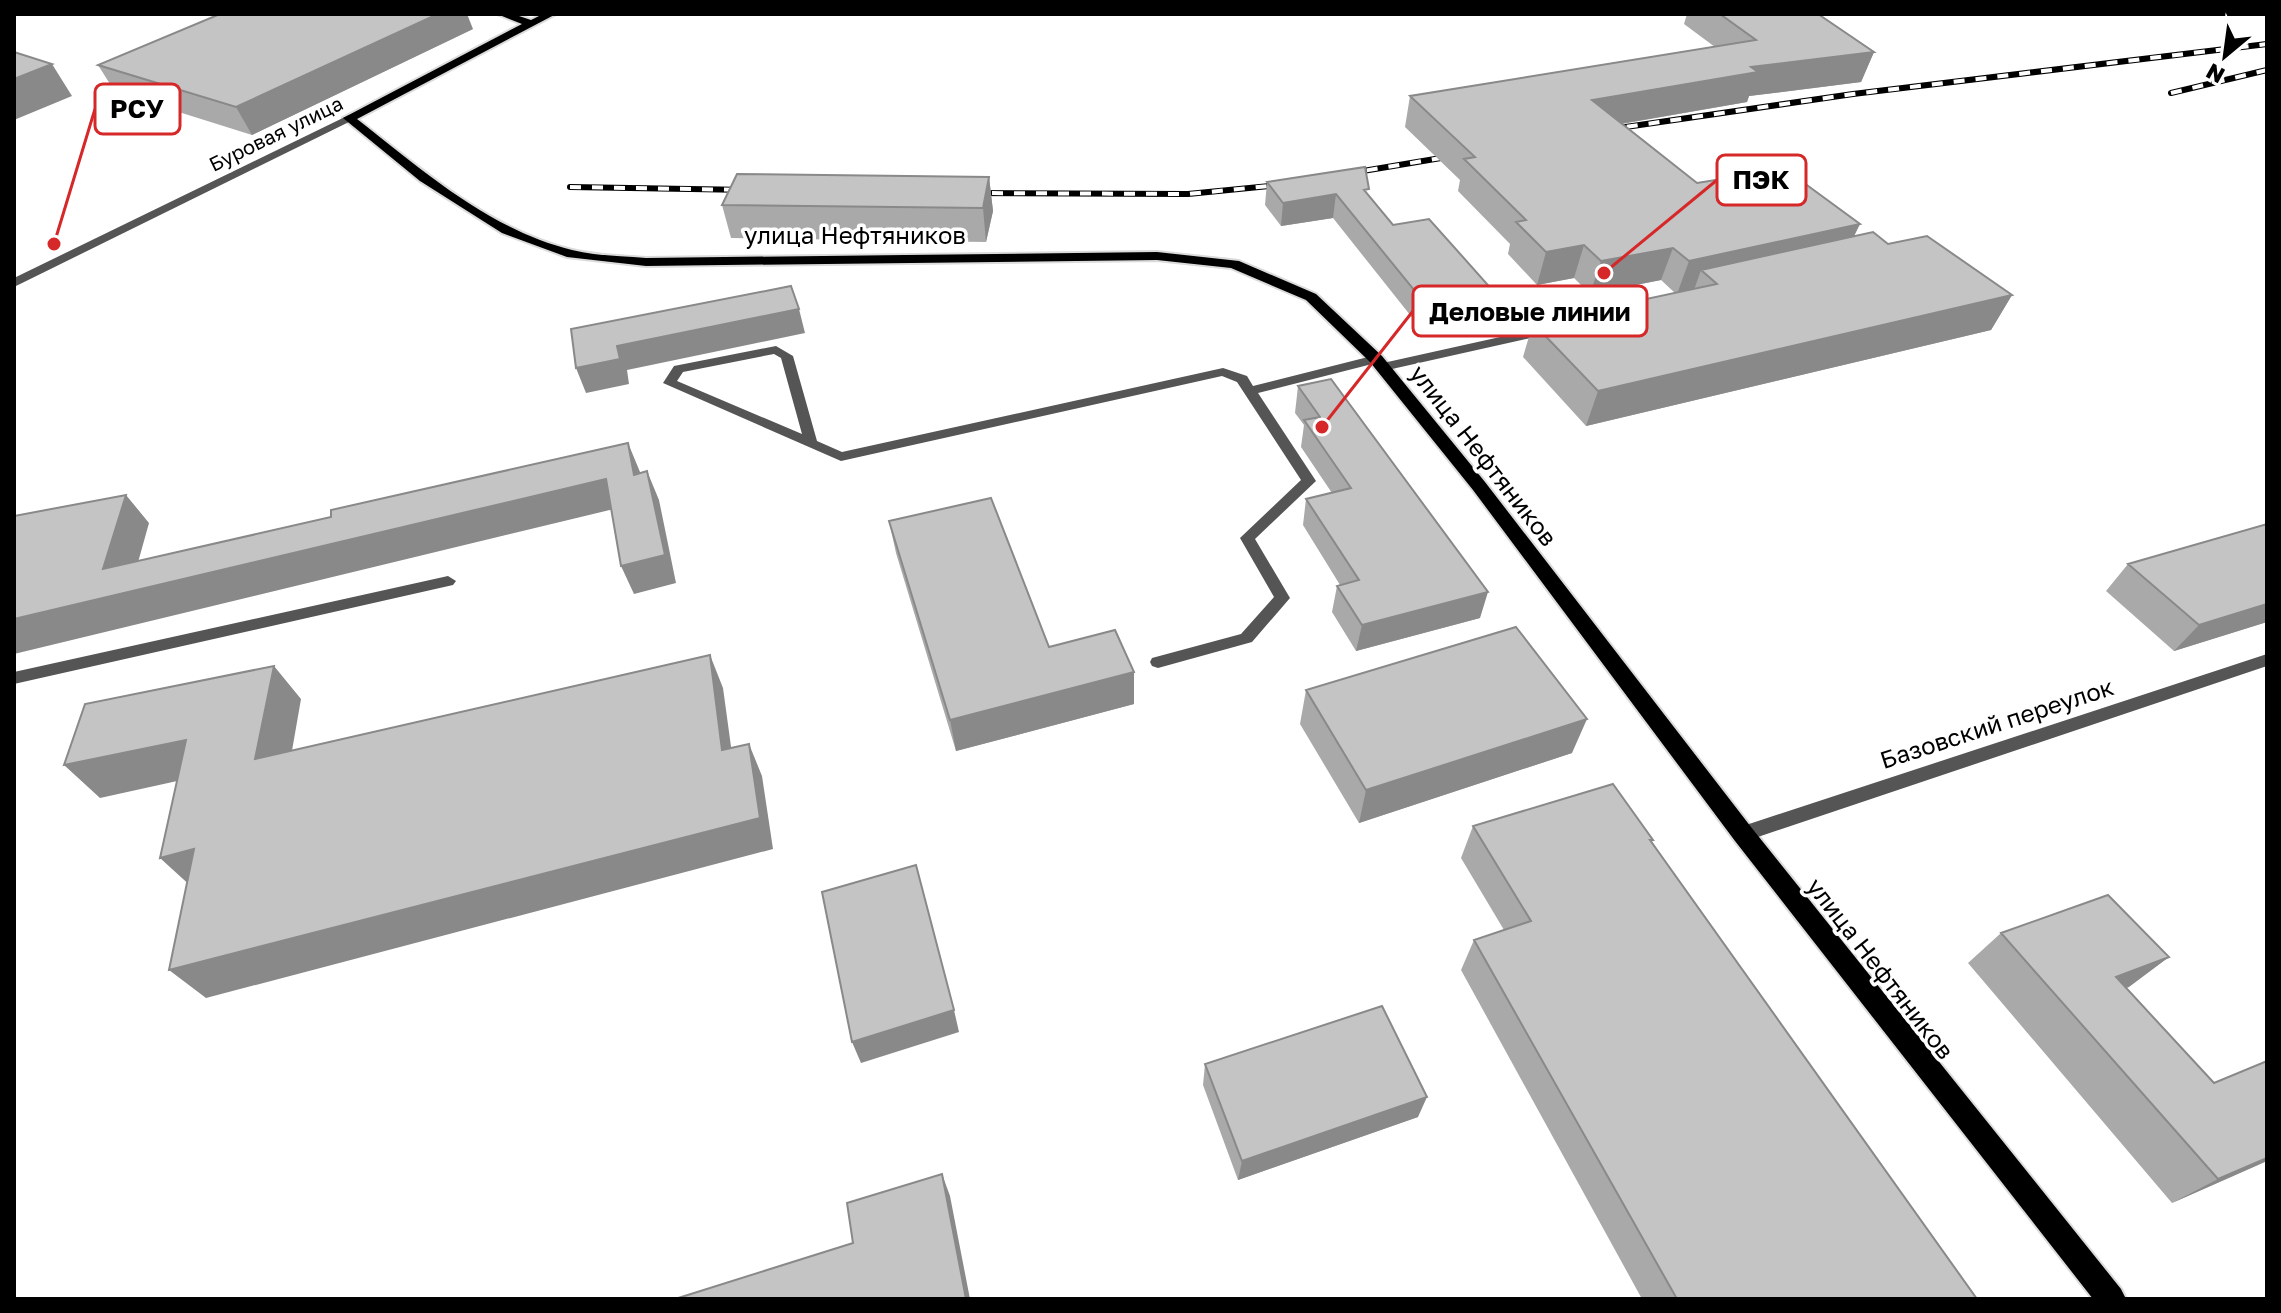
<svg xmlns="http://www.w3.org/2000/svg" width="2281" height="1313" viewBox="0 0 2281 1313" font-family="'Golos Text',sans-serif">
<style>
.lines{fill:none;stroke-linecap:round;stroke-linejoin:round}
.primary-casing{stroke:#dbdbdb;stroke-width:4}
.service{fill:#555;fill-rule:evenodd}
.minor{fill:#555;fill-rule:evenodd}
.tertiary{fill:#555;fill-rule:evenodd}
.primary{fill:#000;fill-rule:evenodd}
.rail-casing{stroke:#000;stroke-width:6}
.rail{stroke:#fff;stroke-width:4;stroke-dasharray:11;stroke-linecap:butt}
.wall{fill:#a9a9a9}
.shaded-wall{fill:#898989}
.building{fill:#c4c4c4;stroke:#898989;stroke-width:2}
.labels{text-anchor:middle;stroke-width:7;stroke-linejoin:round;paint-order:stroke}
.far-street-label{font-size:20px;fill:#000;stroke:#fff}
.street-label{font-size:24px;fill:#000;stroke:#fff}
.leader{fill:none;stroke:#d62828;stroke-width:3}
.callout-dot{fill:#d62828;stroke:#fff;stroke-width:3}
.callout{fill:#fff;stroke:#d62828;stroke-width:3}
.callout-label{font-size:26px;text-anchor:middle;font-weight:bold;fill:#000}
</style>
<rect width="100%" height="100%" fill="#fff"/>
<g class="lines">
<g class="primary-casing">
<path id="primary" d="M497,14H513L531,20L543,14H556L357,119C422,170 490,230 572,250C596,256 622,256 646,258L1157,252L1239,261L1316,294L1382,356L1485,482L1751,827L2121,1289L2126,1299H2093L1735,841L1473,490L1370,362L1306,300L1231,268L1157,260L646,266L567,257L502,233L420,181L343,118L522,24Z"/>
</g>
<path class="service" d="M776,346L793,356L817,441L842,452L1223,368L1247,376L1253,386L1376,355L1382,359L1380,362L1258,393L1316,481L1255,539L1290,598L1252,642L1158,668L1152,666L1150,662L1152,658L1241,634L1274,597L1240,538L1301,480L1237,382L1222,376L841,461L663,383L674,366ZM774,354L781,358L802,434L677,381L683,372Z
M2267,654V666L1743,842L1737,839L1734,834L1737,829L1743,826Z"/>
<path class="minor" d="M1549,326L1553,327V333L1383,371L1377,367L1383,363Z
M448,576L456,581L453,585L14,684V672Z"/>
<path class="tertiary" d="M349,115L354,118L353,120L14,287V278Z"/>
<use href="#primary" class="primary"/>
<g class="rail-casing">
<path id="rail" d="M2171,93L2267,70
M1605,130L1853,94L2267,44
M1345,174L1459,155
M570,187L750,190
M970,193L1188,194L1289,184"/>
</g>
<use href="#rail" class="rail"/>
</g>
<path class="wall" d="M1687,14H1818L1874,52L1861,82L1749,96L1747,102L1622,124L1697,183L1854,237L1888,244L2012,295L1991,330L1586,426L1523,357L1533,323L1675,293L1661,280L1590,294L1574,278L1537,285L1508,254L1510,244L1458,191L1460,180L1405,127L1410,96L1715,47L1684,24Z
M473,29L252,135L115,92L98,65Z
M989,177L993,211L986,242L731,238L722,205Z
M1267,182L1368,194L1393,225L1495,293L1489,317L1422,330L1333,218L1281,226L1265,205Z
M1298,386L1480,618L1356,651L1332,612L1337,586L1340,585L1303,525L1306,499L1332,493L1301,447L1304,425L1295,413Z
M889,521L1049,647L1134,672V704L956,751L896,553Z
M2128,564L2267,622L2174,651L2106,591Z
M1306,690L1572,753L1359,823L1300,724Z
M1473,826L1653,840L1652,842L1977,1299H1642L1461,970L1474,940L1504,930L1461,858Z
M2001,933L2169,957L2126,988L2214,1083L2267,1061V1161L2172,1203L1968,963Z
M1205,1064L1418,1117L1238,1180L1203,1085Z"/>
<path class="shaded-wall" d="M438,14H467L473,29L252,135L236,107Z
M1874,52L1861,82L1749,96L1747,102L1584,130L1592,100L1751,67Z
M52,64L72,96L14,120V79Z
M989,177L993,211L986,242L983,208Z
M1336,194L1333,218L1281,226L1283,203Z
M1860,224L1844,257L1717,284L1701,270L1694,290L1677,294L1689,261Z
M1584,245L1574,278L1537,285L1546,252Z
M1673,248L1661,280L1590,294L1601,261Z
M1495,293L1489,317L1422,330L1427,306Z
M2012,295L1991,330L1586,426L1598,391Z
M799,309L805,333L627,370L629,384L586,393L576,368L617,346Z
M628,443L640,472L646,503L634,475Z
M647,471L659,500L676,583L634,594L621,566Z
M606,479L618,508L14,654V619L103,569L126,495L149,523L130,591Z
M1488,592L1480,618L1356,651L1362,625Z
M2267,604V622L2174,651L2199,625Z
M710,655L723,688L736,783L722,750Z
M274,666L301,699L285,791L255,759Z
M1134,672V704L956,751L950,720Z
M1587,719L1572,753L1359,823L1366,790Z
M186,740L218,772L100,798L64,765Z
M749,744L762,776L773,849L206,998L169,970Z
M194,849V889L160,858Z
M2169,957L2129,987L2078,1007L2116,977Z
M954,1010L959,1032L861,1063L852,1042Z
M1427,1097L1418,1117L1238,1180L1242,1161Z
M2267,1158V1161L2172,1203L2218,1179Z
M942,1174L950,1196L970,1299H966Z"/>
<path class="building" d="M220,14H438L236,107L98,65Z
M1720,14H1818L1874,52L1751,67L1758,72L1592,100L1697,183L1785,169L1860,224L1689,261L1673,248L1601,261L1584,245L1546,252L1516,222L1526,220L1464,159L1475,157L1410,96L1756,40Z
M14,52L52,64L14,79Z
M1365,167L1369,189L1364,190L1393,225L1429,219L1495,293L1427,306L1336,194L1283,203L1267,182Z
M737,174L989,177L983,208L722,205Z
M1873,232L1888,244L1927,236L2012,295L1598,391L1533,323L1717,284L1701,270Z
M791,286L799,309L617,346L620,359L576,368L571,329Z
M1331,379L1488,592L1362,625L1337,586L1359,580L1306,499L1351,488L1304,420L1320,417L1298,386Z
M628,443L634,475L647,471L665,555L621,566L606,479L14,619V516L126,495L103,569L331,517V510Z
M991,498L1049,647L1115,630L1134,672L950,720L889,521Z
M2267,524V604L2199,625L2128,564Z
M1516,627L1587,719L1366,790L1306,690Z
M710,655L722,750L749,744L760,818L169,970L194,849L160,858L186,740L64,765L85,704L274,666L255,759Z
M1613,784L1653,840H1650L1977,1299H1677L1474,940L1531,921L1473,826Z
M916,865L954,1010L852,1042L822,892Z
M2108,895L2169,957L2116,977L2214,1083L2267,1061V1158L2218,1179L2001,933Z
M1382,1006L1427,1097L1242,1161L1205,1064Z
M942,1174L966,1299H675L853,1243L847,1203Z"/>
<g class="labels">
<g class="far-street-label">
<text transform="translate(276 134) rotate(-26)" y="7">Буровая улица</text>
</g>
<g class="street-label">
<text x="855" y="244">улица Нефтяников</text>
<text transform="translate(1483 456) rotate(52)" y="8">улица Нефтяников</text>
<text transform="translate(1997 724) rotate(-18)" y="8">Базовский переулок</text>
<text transform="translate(1880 969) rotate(52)" y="8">улица Нефтяников</text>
</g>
</g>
<path class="leader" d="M54 244L95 109M1604 273L1717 180M1322 427L1413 311"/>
<g class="callout-dot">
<circle cx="54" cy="244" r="8"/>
<circle cx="1604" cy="273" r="8"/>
<circle cx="1322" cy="427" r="8"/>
</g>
<g class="callout">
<rect x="95" y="84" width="85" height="50" rx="8"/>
<rect x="1717" y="155" width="89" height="50" rx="8"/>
<rect x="1413" y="286" width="234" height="50" rx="8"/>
</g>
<g class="callout-label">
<text x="137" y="118">РСУ</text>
<text x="1761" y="189">ПЭК</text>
<text x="1530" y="321">Деловые линии</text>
</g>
<rect width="2281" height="1313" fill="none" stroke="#000000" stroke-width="32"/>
<g transform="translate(2225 56) rotate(209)" stroke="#ffffff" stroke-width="6" paint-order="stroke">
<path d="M0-6L14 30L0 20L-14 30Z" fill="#000000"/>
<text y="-12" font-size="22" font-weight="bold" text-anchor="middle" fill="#000000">N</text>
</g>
</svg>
